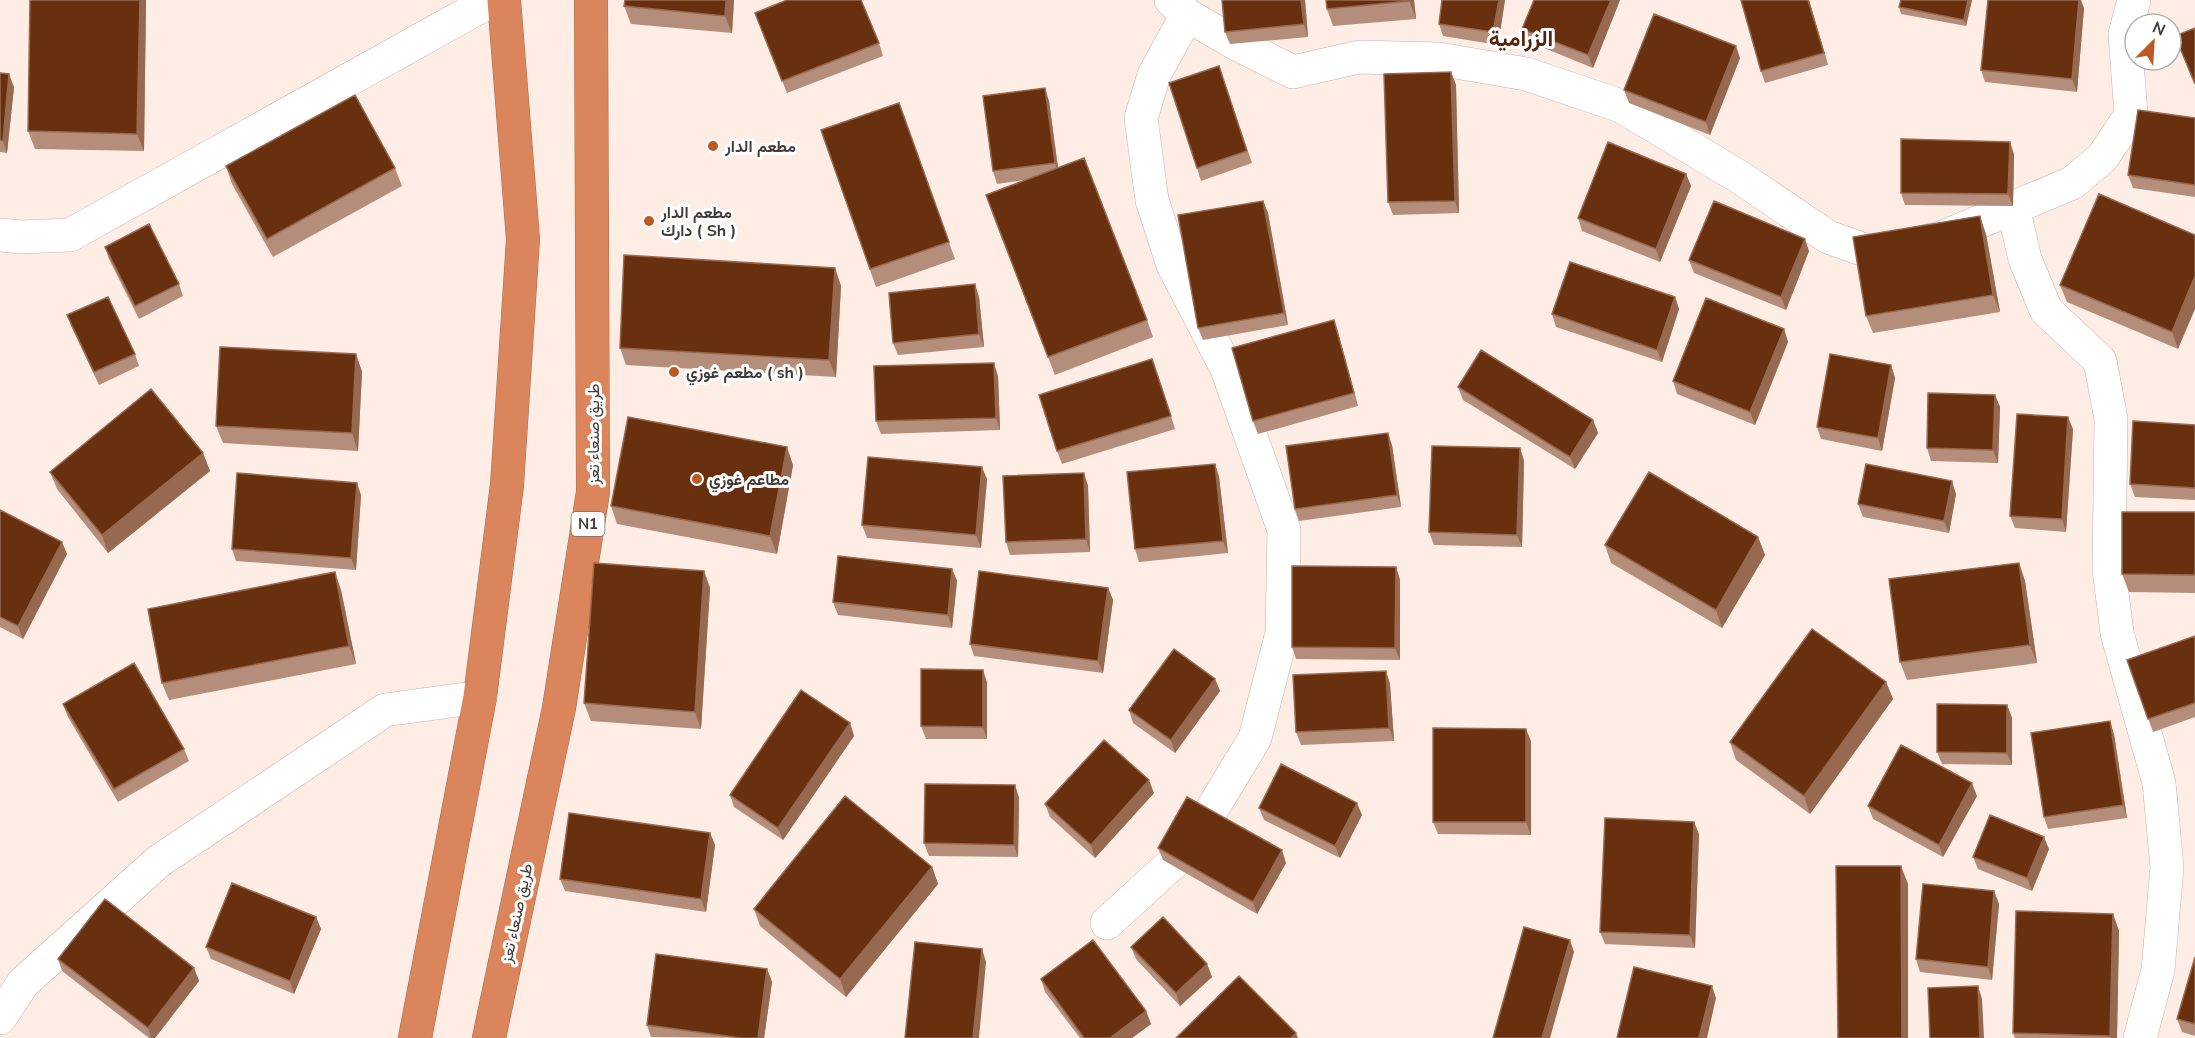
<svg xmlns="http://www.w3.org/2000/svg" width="2195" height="1038" viewBox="0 0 2195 1038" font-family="'Nunito Sans',Vazirmatn,sans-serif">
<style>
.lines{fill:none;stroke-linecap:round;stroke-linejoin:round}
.street-casing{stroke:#c3b2ab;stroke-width:34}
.highway-casing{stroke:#a56b4f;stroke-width:34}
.street{stroke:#fff;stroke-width:33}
.highway{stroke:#da855c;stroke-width:33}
.wall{fill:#b48e7a}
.shaded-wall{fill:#966950}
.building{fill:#693010;stroke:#966950;stroke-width:1.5}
.poi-dot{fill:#bc5920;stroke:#fff;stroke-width:2}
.labels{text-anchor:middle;stroke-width:6;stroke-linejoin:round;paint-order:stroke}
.shield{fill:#fff;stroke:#7b7674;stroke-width:1.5}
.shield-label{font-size:15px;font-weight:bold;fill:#423b38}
.poi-label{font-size:16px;font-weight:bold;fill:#423b38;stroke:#fff;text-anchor:start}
.street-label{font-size:16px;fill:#423b38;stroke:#fff}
.district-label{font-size:22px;font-weight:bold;fill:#54250a;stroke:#fff}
</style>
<rect width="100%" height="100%" fill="#feede4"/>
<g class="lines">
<g class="street-casing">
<path id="street" d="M1171,0L1187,15L1235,43L1293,72L1359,57L1439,59L1526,74L1621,106L1741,178L1828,237L1873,253L1941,238L2072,183L2102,158L2131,115L2125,34L2134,0
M2013,207L2025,259L2046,310L2100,361L2111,419L2109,569L2117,633L2159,783L2167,867L2158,970L2140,1038
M0,235L21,237L70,235L492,0
M1107,923L1188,849L1255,738L1282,633L1284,530L1227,369L1173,265L1152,200L1141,118L1154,75L1187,15
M0,1018L23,983L159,861L385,710L480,697"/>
</g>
<g class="highway-casing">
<path id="highway" d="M415,1038L480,697L507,485L523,239L504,0
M489,1038L559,708L593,492L591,0"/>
</g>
<use href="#street" class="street"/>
<use href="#highway" class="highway"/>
</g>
<path class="wall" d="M146,0L144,151L35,149L28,131Z
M625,0H734L732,33L631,24L624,6Z
M1305,0L1308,37L1230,44L1225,32Z
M1414,0L1416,19L1333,26L1327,9Z
M1442,0H1505L1498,45L1443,36L1439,24Z
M1534,0H1620L1593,68L1527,41L1522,29Z
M1741,0H1809L1828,65L1765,83L1761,71Z
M1901,0H1972L1966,26L1901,14L1899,7Z
M2084,8L2077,92L1985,82L1981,70Z
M755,13L879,43L883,56L787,93Z
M1740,58L1710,135L1629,103L1624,90Z
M1219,66L1252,163L1201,181L1197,168Z
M1451,72L1456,85L1459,213L1393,215L1388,202Z
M0,73L14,87L7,153L0,152Z
M1049,101L1058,167L1147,320L1153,337L1055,375L992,213L1025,180L997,184L993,171Z
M899,103L955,259L876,287L821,130Z
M2195,118V197L2133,188L2128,175Z
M2014,154L2013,206L1905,205L1901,193Z
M226,166L395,168L402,186L273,257L232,184Z
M1686,174L1691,186L1660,262L1582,231L1578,218Z
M1263,201L1268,213L1288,325L1203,340L1198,328Z
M1986,234L2000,312L1873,333L1866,316Z
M2195,235L2178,349L2067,302L2060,285Z
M105,247L179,284L183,296L139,319L109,259Z
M1809,251L1786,310L1694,273L1689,260Z
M835,268L841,286L836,377L626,365L620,348Z
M979,297L984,347L898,355L893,343Z
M1675,297L1679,309L1662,362L1556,327L1552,314Z
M67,315L135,354L139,366L99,385L72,328Z
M1784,329L1788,342L1755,425L1677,394L1673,381Z
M1338,333L1358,406L1258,434L1253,421Z
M356,354L362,372L358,451L223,443L216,426Z
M1891,365L1895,378L1882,451L1821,439L1817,427Z
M1157,372L1175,429L1062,464L1057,451Z
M998,376L1000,430L881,434L876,421Z
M1458,387L1593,420L1598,433L1575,469L1463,400Z
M1995,395L2000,407L1998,463L1931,461L1927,448Z
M2195,425V500L2135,497L2130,484Z
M2073,429L2066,532L2015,528L2010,516Z
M1392,445L1401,507L1299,521L1295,509Z
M1520,448L1524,461L1522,547L1434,545L1429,532Z
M203,453L210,471L108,553L57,489L50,472Z
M1215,464L1219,477L1228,553L1139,562L1135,549Z
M793,465L777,554L617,524L611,506Z
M1084,473L1088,486L1090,552L1010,555L1006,542Z
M987,479L981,548L867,538L862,525Z
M1956,494L1949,533L1863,517L1858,504Z
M361,495L356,570L236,561L232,549Z
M0,510L67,554L23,639L0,627Z
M2195,512V593L2129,592L2122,574Z
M1758,537L1765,555L1722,628L1611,563L1605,545Z
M2019,563L2025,581L2037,663L1907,680L1900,662Z
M1396,567L1400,580V660L1296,659L1292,647Z
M952,569L957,581L952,628L838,615L833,602Z
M704,571L710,588L701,729L591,721L584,703Z
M1108,588L1113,600L1103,673L974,656L970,644Z
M341,590L356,664L169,700L162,683Z
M2195,636V717L2153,732L2127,660Z
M1386,671L1390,684L1394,741L1301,745L1296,732Z
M1215,679L1220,691L1175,753L1133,723L1129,710Z
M987,682V739H926L921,726Z
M1886,682L1893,699L1810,814L1736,760L1730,742Z
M63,704L184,749L189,761L118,802L68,717Z
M2007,705L2012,718V765L1942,764L1937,752Z
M850,723L854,736L783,840L734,807L730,795Z
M2114,734L2127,818L2048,829L2044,817Z
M1531,741V835L1438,834L1433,822Z
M1015,785L1019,798L1018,857L929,856L924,843Z
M1154,793L1095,858L1050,817L1045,804Z
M1977,796L1943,857L1873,819L1868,806Z
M1259,808L1362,815L1340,858L1264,820Z
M1694,822L1699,834L1695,948L1605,944L1600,932Z
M710,833L715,845L706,912L565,891L560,879Z
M1158,848L1286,863L1257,914L1163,860Z
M2049,849L2032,891L1978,869L1973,857Z
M932,867L938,884L846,997L760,926L754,909Z
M1994,891L1999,904L1992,980L1920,972L1916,959Z
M2113,914L2119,931L2117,1038H2015L2013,1033Z
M316,917L321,929L294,994L211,959L206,947Z
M1131,947L1207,964L1212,977L1180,1006L1136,959Z
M2195,957V1036L2182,1032L2177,1019Z
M58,959L194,968L199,981L155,1038H149L62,971Z
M767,969L772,982L764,1038L651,1037L647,1025Z
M1041,979L1146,1011L1151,1024L1132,1038H1080L1045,992Z"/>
<path class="shaded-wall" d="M140,0H146L144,151L137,134Z
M726,0H734L732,33L725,16Z
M1301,0H1305L1308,37L1304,24Z
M1409,0H1414L1416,19Z
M1499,0H1505L1498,45L1493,32Z
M1611,0H1620L1593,68L1588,55Z
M1808,0H1809L1828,65L1824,53Z
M1968,0H1972L1966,26L1964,20Z
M2079,0H2081L2084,8L2077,92L2072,79Z
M1736,46L1740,58L1710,135L1706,122Z
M1451,72L1456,85L1459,213L1455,201Z
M9,74L14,87L7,153L3,141Z
M1045,88L1049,101L1059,176L1055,163Z
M2010,142L2014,154L2013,206L2008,194Z
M1686,174L1691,186L1660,262L1656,249Z
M1263,201L1268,213L1288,325L1284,313Z
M1980,216L1986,234L2000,312L1993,295Z
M1805,239L1809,251L1786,310L1781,297Z
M835,268L841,286L836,377L829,360Z
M2195,276V309L2178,349L2172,332Z
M975,284L979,297L984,347L979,334Z
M1675,297L1679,309L1662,362L1657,350Z
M1334,320L1338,333L1358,406L1354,393Z
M1784,329L1788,342L1755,425L1750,412Z
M356,354L362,372L358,451L352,433Z
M994,363L998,376L1000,430L996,418Z
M1891,365L1895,378L1882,451L1878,438Z
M1995,395L2000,407L1998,463L1993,450Z
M2068,417L2073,429L2066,532L2062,519Z
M1593,420L1598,433L1575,469L1570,457Z
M1388,433L1392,445L1401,507L1397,495Z
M787,447L793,465L777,554L770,536Z
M1520,448L1524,461L1522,547L1517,535Z
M203,453L210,471L108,553L102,535Z
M1215,464L1219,477L1228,553L1223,541Z
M982,467L987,479L981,548L976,535Z
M1084,473L1088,486L1090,552L1086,539Z
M1952,481L1956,494L1949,533L1944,521Z
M357,483L361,495L356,570L351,558Z
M1758,537L1765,555L1722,628L1716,610Z
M62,542L67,554L23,639L18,626Z
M2019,563L2025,581L2037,663L2030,645Z
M1396,567L1400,580V660L1395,648Z
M952,569L957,581L952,628L948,615Z
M704,571L710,588L701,729L695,712Z
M335,572L341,590L356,664L349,646Z
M1108,588L1113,600L1103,673L1098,661Z
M983,670L987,682V739L983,727Z
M1386,671L1390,684L1394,741L1389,728Z
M1215,679L1220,691L1175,753L1171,740Z
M1886,682L1893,699L1810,814L1804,796Z
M2007,705L2012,718V765L2007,753Z
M2110,721L2114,734L2127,818L2123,805Z
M850,723L854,736L783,840L778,828Z
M1526,729L1531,741V835L1526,822Z
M1149,780L1154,793L1095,858L1091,845Z
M1972,783L1977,796L1943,857L1939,845Z
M1015,785L1019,798L1018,857L1014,845Z
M1357,803L1362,815L1340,858L1335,846Z
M1694,822L1699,834L1695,948L1690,935Z
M710,833L715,845L706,912L701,899Z
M2044,837L2049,849L2032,891L2027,878Z
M1282,850L1286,863L1257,914L1253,902Z
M1901,866L1908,884V1038H1902Z
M932,867L938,884L846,997L840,979Z
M1994,891L1999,904L1992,980L1988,967Z
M2113,914L2119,931L2117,1038H2111L2110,1036Z
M316,917L321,929L294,994L290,981Z
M1570,940L1574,952L1550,1038H1542Z
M982,949L986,962L979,1038H973Z
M1207,964L1212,977L1180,1006L1176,993Z
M194,968L199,981L155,1038H151L148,1028Z
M767,969L772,982L764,1038H758Z
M1712,986L1716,998L1707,1038H1699Z
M1978,986L1982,999L1984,1038H1980Z
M1146,1011L1151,1024L1132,1038H1110Z
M1296,1033L1298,1038H1291Z"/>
<path class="building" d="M30,0H140L137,134L28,131Z
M625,0H726L725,16L624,6Z
M787,0H861L879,43L782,81L755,13Z
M1222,0H1301L1304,24L1225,32Z
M1326,0H1409V1L1327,9Z
M1442,0H1499L1493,32L1439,24Z
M1534,0H1611L1588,55L1522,29Z
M1741,0H1808L1824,53L1761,71Z
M1901,0H1968L1964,20L1899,7Z
M1988,0H2079L2072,79L1981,70Z
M1654,14L1736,46L1706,122L1624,90Z
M2195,28V84L2175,36Z
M1219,66L1247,151L1197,168L1169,83Z
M1451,72L1455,201L1388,202L1384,74Z
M0,73L9,74L3,141L0,140Z
M1045,88L1055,163L993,171L983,96Z
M355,95L395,168L267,239L226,166Z
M899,103L949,242L870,269L821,130Z
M2138,110L2195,118V185L2128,175Z
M1901,139L2010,142L2008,194L1901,193Z
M1608,142L1686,174L1656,249L1578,218Z
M1084,158L1147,320L1048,357L986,195Z
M2099,194L2195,235V276L2172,332L2060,285Z
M1263,201L1284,313L1198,328L1178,215Z
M1714,201L1805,239L1781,297L1689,260Z
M1980,216L1993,295L1866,316L1853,237Z
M149,224L179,284L135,306L105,247Z
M624,255L835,268L829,360L620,348Z
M1570,262L1675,297L1657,350L1552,314Z
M975,284L979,334L893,343L889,293Z
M108,297L135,354L94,372L67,315Z
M1706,298L1784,329L1750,412L1673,381Z
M1334,320L1354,393L1253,421L1232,348Z
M220,347L356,354L352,433L216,426Z
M1481,350L1593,420L1570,457L1458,387Z
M1830,354L1891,365L1878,438L1817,427Z
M1152,359L1171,416L1057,451L1039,395Z
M994,363L996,418L876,421L874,366Z
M151,389L203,453L102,535L50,472Z
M1928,393L1995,395L1993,450L1927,448Z
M2017,414L2068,417L2062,519L2010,516Z
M628,417L787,447L770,536L611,506Z
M2133,421L2195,425V488L2130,484Z
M1388,433L1397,495L1295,509L1286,446Z
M1432,446L1520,448L1517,535L1429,532Z
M868,457L982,467L976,535L862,525Z
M1215,464L1223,541L1135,549L1127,472Z
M1866,464L1952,481L1944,521L1858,504Z
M1649,472L1758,537L1716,610L1605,545Z
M237,473L357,483L351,558L232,549Z
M1084,473L1086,539L1006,542L1003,476Z
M0,510L62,542L18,626L0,617Z
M2122,512H2195V575L2122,574Z
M838,556L952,569L948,615L833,602Z
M594,563L704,571L695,712L584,703Z
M2019,563L2030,645L1900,662L1889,579Z
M1292,566L1396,567L1395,648L1292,647Z
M979,571L1108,588L1098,661L970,644Z
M335,572L349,646L162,683L148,609Z
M1812,629L1886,682L1804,796L1730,742Z
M2195,636V703L2148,719L2127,660Z
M1174,649L1215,679L1171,740L1129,710Z
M134,663L184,749L114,789L63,704Z
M921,669L983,670V727L921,726Z
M1386,671L1389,728L1296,732L1293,675Z
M801,690L850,723L778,828L730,795Z
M1937,704L2007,705V753L1937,752Z
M2110,721L2123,805L2044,817L2031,733Z
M1433,728L1526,729V822H1433Z
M1104,740L1149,780L1091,845L1045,804Z
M1901,745L1972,783L1939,845L1868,806Z
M1281,764L1357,803L1335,846L1259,808Z
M925,784L1015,785L1014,845L924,843Z
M845,796L932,867L840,979L754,909Z
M1187,797L1282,850L1253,902L1158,848Z
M569,813L710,833L701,899L560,879Z
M1990,815L2044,837L2027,878L1973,857Z
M1605,818L1694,822L1690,935L1600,932Z
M1836,866H1901L1902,1038H1838Z
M232,883L316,917L290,981L206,947Z
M1923,884L1994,891L1988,967L1916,959Z
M105,899L194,968L148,1028L58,959Z
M2016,911L2113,914L2110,1036L2013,1033Z
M1163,917L1207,964L1176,993L1131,947Z
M1524,927L1570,940L1542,1038H1493Z
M1093,940L1146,1011L1110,1038H1084L1041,979Z
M915,942L982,949L973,1038H905Z
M656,954L767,969L758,1038H741L647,1025Z
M2195,957V1024L2177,1019Z
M1634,967L1712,986L1699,1038H1617Z
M1239,976L1296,1033L1291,1038H1176Z
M1978,986L1980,1038H1930L1928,988Z"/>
<g class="poi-dot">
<circle cx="713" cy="146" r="6"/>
<circle cx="649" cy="221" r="6"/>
<circle cx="674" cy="372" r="6"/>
<circle cx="697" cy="479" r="6"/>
</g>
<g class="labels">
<rect class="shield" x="571.5" y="512" width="33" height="24" rx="4.5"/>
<g class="shield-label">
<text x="588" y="529">N1</text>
</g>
<g class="poi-label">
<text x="725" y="152">مطعم الدار</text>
<text x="661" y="218">مطعم الدار<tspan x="661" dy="18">دارك ( Sh )</tspan></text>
<text x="686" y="378">مطعم غوزي ( sh )</text>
<text x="709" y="485">مطاعم غوزي</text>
</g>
<g class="street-label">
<text transform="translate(593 434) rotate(-90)" y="6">طريق صنعاء تعز</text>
<text transform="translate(516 913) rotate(-78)" y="6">طريق صنعاء تعز</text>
</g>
<g class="district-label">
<text x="1521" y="46">الزرامية</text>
</g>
</g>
<g transform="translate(2153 42) rotate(24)"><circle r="28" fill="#ffffff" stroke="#b3b1af" stroke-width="1.5"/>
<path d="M0-4.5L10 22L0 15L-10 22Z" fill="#bc5920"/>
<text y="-9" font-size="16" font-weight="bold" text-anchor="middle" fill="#423b38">N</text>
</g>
</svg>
